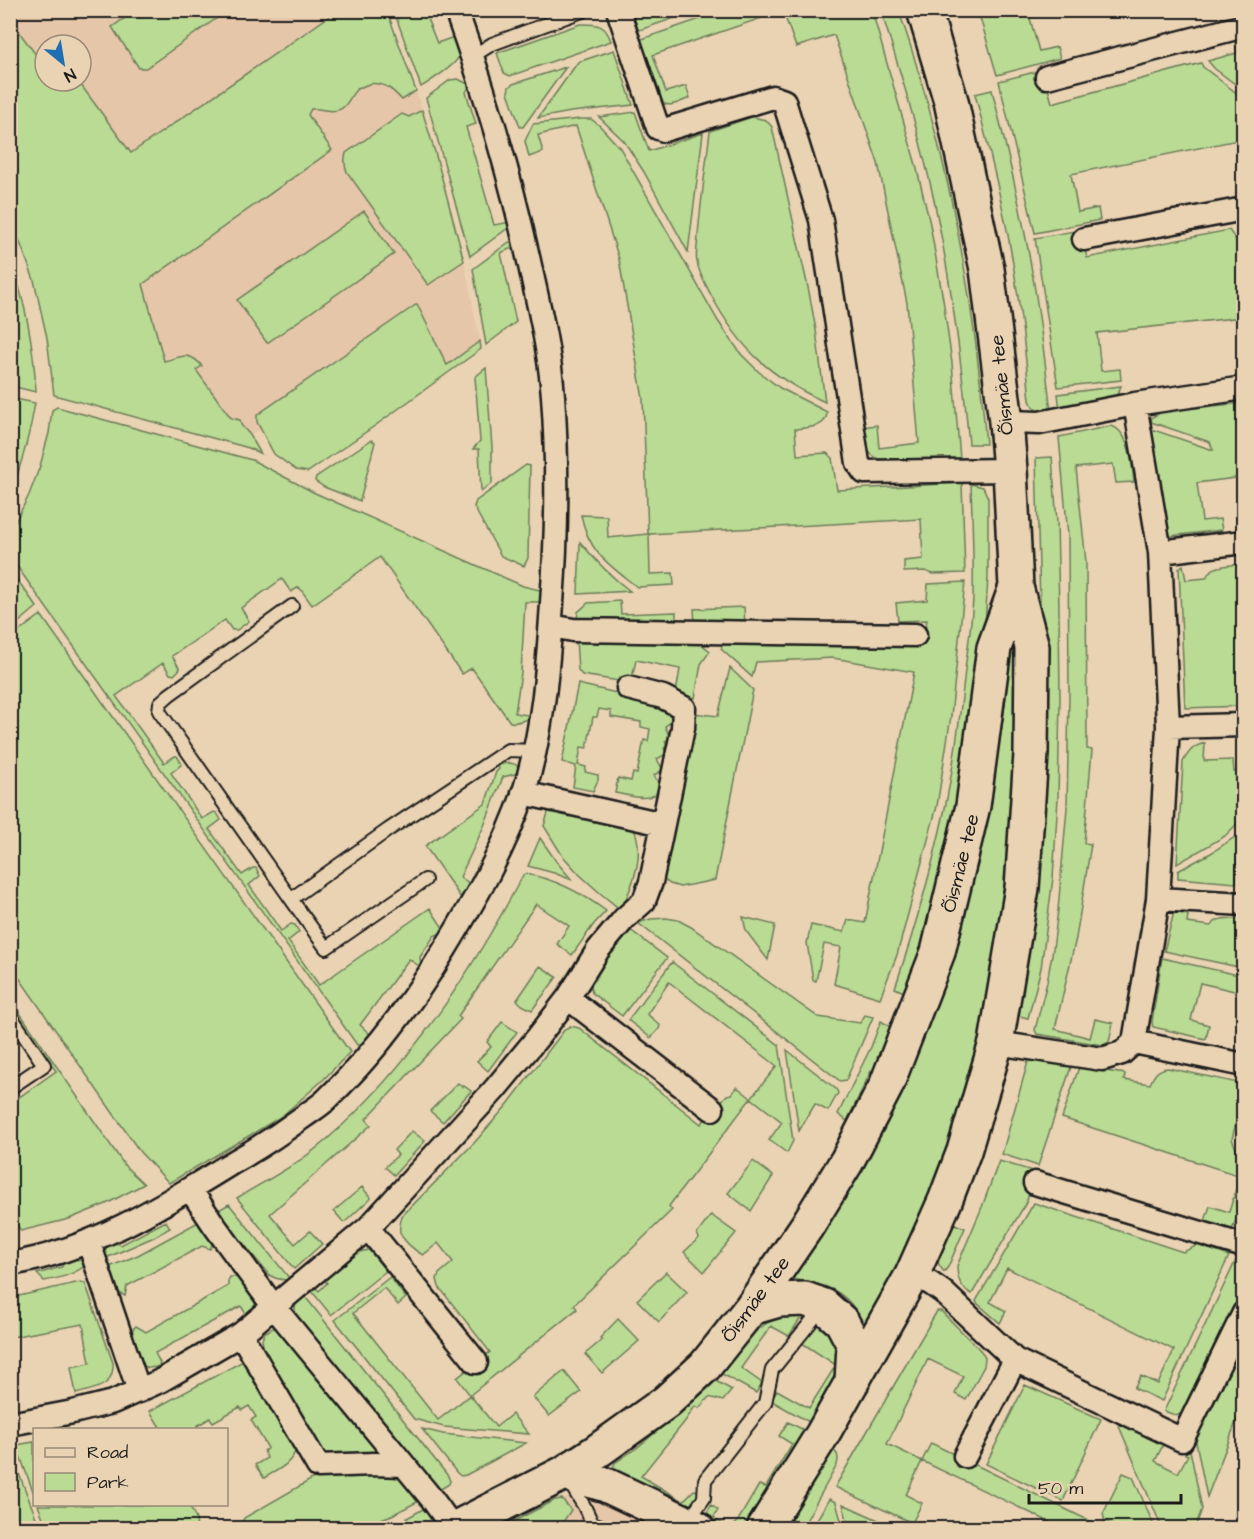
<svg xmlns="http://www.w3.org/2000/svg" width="1254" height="1539" viewBox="0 0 1254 1539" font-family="'Architects Daughter',sans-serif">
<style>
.built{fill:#e6c6a8;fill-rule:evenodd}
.green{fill:#badb94;stroke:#6b7c58;stroke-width:1.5}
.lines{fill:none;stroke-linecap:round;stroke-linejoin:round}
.lane-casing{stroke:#1c1c1c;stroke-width:16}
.street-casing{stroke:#1c1c1c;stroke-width:27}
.secondary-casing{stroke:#1c1c1c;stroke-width:38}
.lane{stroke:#ead3b3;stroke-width:12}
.street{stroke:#ead3b3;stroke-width:22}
.secondary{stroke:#ead3b3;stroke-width:33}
.labels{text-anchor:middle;stroke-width:5;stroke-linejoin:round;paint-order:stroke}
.street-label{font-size:20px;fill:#1c1c1c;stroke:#ead3b3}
</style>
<rect width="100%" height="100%" fill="#ead3b3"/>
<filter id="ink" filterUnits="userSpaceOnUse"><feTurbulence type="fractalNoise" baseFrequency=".0167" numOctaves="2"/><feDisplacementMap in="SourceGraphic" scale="12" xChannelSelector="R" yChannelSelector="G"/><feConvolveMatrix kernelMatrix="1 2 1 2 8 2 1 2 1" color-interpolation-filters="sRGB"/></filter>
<g filter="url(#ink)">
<path class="built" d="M11,11H387L416,91L435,152L465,266L480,341L354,431L261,429L250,435L241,425L172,401L11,37ZM45,45H81V81H45Z
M578,1495L602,1497L669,1528H501L555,1500Z"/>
<path class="green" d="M135,11V10L227,11L146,68H139L112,27Z
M337,11H387L416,91L402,100C392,89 382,80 366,85C364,86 359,88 357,89C350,95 348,107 338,110C329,113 319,107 311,109L308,115L332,150L143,284L164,361C181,357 189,350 202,366L196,370L231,418L240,420L241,425L250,435L261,454L249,448L54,395L47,338L34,280L11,218V21L45,67V81H78L131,153Z
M394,11H424L437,43L457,36C458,42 462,50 459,56C456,66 430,81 421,87Z
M628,11H695L628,34Z
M723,11H782L653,55L666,92L686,86L690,98C679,102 668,110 659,100L639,40Z
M783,11H872L916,165L930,224L943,299L952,363L960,459H879C865,454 864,440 862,427L877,425L879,448L919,443L907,303L878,163L834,35L796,47Z
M881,11H899C947,151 975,297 986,444H969C962,362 951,281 934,200C920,136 901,73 881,11Z
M978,11H1045L1029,15L1039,51L1057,47L1060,58L997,75Z
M580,24C596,24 605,23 611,41L510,76L504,73L497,53Z
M1235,41L1241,47L1243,51V90L1215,69L1208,61L1237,53Z
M614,50L633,105L571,112L538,118L578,62Z
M1201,63L1203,67L1243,98V139L1071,174L1078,212L1098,208L1100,220L1035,233L999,81L1043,70L1052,103Z
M566,67L523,127H520L508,92L509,87L513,84Z
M458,79L470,85L466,92L476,124L466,127L494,225L511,222L508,228L470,256L426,98L450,80Z
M992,90C1004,138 1016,186 1025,234C1037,293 1044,352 1051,412C1040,413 1034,412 1030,400C1025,348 1019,297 1010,246C1001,195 988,145 975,94Z
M422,110L435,152L464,261L428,285L347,172C344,165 344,160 346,153L402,114L409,117Z
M635,112L649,151L703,133L688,252L644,172L624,141L599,117Z
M752,117L766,120L772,127L809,292L816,330L825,402C770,377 740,349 711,295C706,285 699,274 697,262C695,254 698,243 698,235C701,200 706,165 710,131Z
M581,119H591L600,126L620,148L718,321L741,354L759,372L780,388L827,412C827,429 808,427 795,429L797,455L827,453L832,458L837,490L962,483L965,573L933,574L925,571L904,572V561L923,559L921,519L649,534L650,574L673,573L674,585L637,587C608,564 589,553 581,515L607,516L608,538L648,534L643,399L619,259L576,126L538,135L543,152L529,157L525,141L533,124Z
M364,211L394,254L267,343L237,300Z
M1080,230L1087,258L1229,230L1243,250V317L1097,333L1101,371L1120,369L1121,380L1058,387L1035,238Z
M509,242L518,245L501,253L516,322L486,345L473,269Z
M11,262C26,304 34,348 36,392L11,386Z
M417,304L447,365L480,341L481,349L376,425L308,472L296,470L274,454L257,422V415Z
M486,368L492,448V483L481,492L479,449H473L480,441L475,377Z
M1121,386L1118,393L1113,398L1060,411L1058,394Z
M11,398L35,403C30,434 22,463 11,493Z
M1243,403V477L1197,483L1202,521L1220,519L1222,530L1170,536L1166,529L1151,429L1213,450L1210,442L1151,422L1152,417L1164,411Z
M57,407L252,460L315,493L523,586L544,591L543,602H525L521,673L515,713L533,716L532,717C524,721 518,723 510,722L472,668L462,674L380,557L312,605L299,587L291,592L282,579L241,608L249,621L237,630H232L225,620L172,656L180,669L174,675L170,674L163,663L116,696L164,763L175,756H177L182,764L171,773L202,819L214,812L217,813L221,820L209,829L242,875L253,868H256L260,876L249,885L281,931L291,924L295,925L299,932L288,941L319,985L430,908L443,928V932L434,936L420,957L421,965L419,966L409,959L360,1025L371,1035L360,1049L11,558L10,532L29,495L40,466L49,433L52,410Z
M1111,426C1130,431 1132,465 1134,482L1116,483L1113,464L1076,468L1086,562L1087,749L1092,750L1084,843L1091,844L1076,938L1055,1029L1090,1038L1095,1019L1113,1023L1109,1042L1103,1045L1037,1034L1035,1030L1047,982L1053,949L1058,910L1067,808L1069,693L1068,536L1059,437Z
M371,440L375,442L360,501L324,487L315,481L316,477Z
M1052,457L1057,522L1059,610L1060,700L1058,798L1053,878L1041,968L1028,1018L1015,1015L1042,676L1036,458Z
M526,465L530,466L528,558L524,566L501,556L474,507L476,501Z
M971,484L983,487L988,498V577L983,658L940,900L908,994L895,988C914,931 931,873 944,813C954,766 960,718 965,670C968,646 972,621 973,597C974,559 972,521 971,484Z
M580,542C595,560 611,577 630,591L578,594Z
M1240,564L1243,706L1185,708L1179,568L1183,565L1186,580L1206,578C1211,564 1227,566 1240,564Z
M10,570L37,607L11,629H10Z
M965,582L951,716L937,806L897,955L880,998L834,984L841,947L824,944L816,981L813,980L807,943L811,925L844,932L848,920L865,923L914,672L833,658L756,662L752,677L721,649L722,646L725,644L922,645L927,620L898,621L896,603L927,600L928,584Z
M620,601L621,614L676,612V624L577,619L578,612L588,603Z
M744,607L745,627L695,625L694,609Z
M41,615L350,1052L323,1080L282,1116L169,1183L140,1152L11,966V637Z
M576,639L700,643L710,651L701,664L695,698L676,693L680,669L636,660L631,683L582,675L578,670Z
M1012,639L1015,640L1014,815L1006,902L989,1014L966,1106L927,1211L867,1329C862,1321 857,1312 851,1304C835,1284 810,1282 786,1278L932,1007L978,864L993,784L1004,713Z
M730,668L753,690L715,880L680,887L670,884L662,878L693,713L718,716Z
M578,684L663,704L672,713L676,719L665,726L670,738L665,741L667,746L664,748L666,754L657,759L663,770L654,775L662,790C647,803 633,796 615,793L618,778L631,781L633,773L637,774L644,740L648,741L650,729L641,727V722L611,717V711L599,709L597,717H593L587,748L581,747L578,765L586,767L585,772L598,775V780L593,791L573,787L576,766L562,762Z
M1205,743L1204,761L1233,760L1234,772H1243V818L1225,836L1177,864L1183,762C1189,751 1193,746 1205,743Z
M507,763C514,763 520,765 519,773L503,777L484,826L460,877L472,885L464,897L461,898L425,846L485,804L496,772L499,769L498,765Z
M550,806L631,822C647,851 634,883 621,910L600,893L580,875L562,855L544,826Z
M1238,835L1236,883L1178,878V871L1211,853Z
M540,838L556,861L572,880L554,873L528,866Z
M526,874C555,879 582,893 606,911L594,924L572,955L557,944L569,926L536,904L458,1016L461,1019L366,1119L371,1125L270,1214L295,1244L310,1231L322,1244L294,1269L237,1198C267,1180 299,1164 325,1141C409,1068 471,973 523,875Z
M1174,912L1188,915L1187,923L1211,926C1219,915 1232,919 1243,920V968L1164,951Z
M743,917L775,925L768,960L746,931Z
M666,918L678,920L691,927L818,1017L860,1023L865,1015L873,1017L846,1080L840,1081L638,923L651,919Z
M629,929L667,958L622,1016L592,993L590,983L595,973L623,934Z
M1162,958L1243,976V993L1200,983L1191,1020L1209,1025L1206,1039L1153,1027L1152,1022Z
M672,962L779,1045L793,1141L787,1153L769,1140L782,1122L751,1098L669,1206L672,1210L574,1305L577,1309L470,1395L496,1427L512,1414L529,1434L444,1427L414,1419L335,1320L390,1277L406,1298L398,1305L384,1288L353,1313L438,1420L470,1395L457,1378L490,1352L439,1287L437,1279L439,1274L453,1262L438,1243L423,1255C415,1251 403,1241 400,1232C399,1227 401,1220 402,1216L475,1142L508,1104L565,1029L570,1026L579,1028L701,1124L727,1095L732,1094L737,1087L751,1098L777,1066L669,982L647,1014L660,1025L659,1029L651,1038L628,1020Z
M540,966L557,977L532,1010L522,1005L517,1000Z
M11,1000L125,1166L144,1184L106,1204L69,1219L21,1231L11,1216V1103L56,1071L11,1005Z
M881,1021L889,1026L892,1034L881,1065L871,1071L847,1121L838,1114L871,1047Z
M502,1022L517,1032L488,1071L477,1061L491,1047L487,1042Z
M787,1050L836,1089L838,1093L828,1111L815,1104L799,1131Z
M1029,1058L1072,1064L1038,1166L1002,1154Z
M1079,1067L1125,1074L1124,1080L1150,1084C1154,1075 1157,1069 1168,1068L1243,1084V1094L1232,1139L1243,1166V1200L1232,1230L1205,1221L1210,1206L1229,1212L1240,1176L1062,1118Z
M458,1083L463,1087L464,1086L471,1091L443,1122L430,1111Z
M412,1131L425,1141L394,1175L385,1167L398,1155L394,1150Z
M753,1161L773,1176L751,1211L728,1193Z
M999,1161L1036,1172L1026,1203L972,1294C961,1289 957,1279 957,1266L982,1207Z
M362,1187L371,1198L344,1223L334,1211Z
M1034,1203L1183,1252L1198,1245L1229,1256L1162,1401L1134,1388L1141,1376L1158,1384L1174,1350L1007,1268L990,1302L1006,1311L1000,1323L977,1303L976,1301Z
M229,1204L290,1279C282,1281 276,1279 269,1275L217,1211Z
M711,1215L736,1233L704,1272L684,1252L699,1238L697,1234Z
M166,1221L170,1228L154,1237L104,1259L106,1248L112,1241L121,1245Z
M200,1221L213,1243L210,1249L202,1246L127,1286L125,1296L114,1290L107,1268L138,1255Z
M949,1222L965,1228L948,1267L944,1272L939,1265L937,1257Z
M369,1250L386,1271L331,1315L310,1289L314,1286L319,1291L327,1283L323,1278C338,1265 349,1252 369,1250Z
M65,1258C74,1258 79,1258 86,1265C73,1275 60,1278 44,1281L37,1274L62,1267Z
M1237,1258L1243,1260V1297L1190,1408C1178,1417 1177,1416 1164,1411Z
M666,1272L687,1292L659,1322L637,1300Z
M230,1277C235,1277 235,1276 239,1279C245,1283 257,1301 255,1308C254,1311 251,1313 249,1315L246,1314L241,1306L155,1353L160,1363L159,1366C154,1368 149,1369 144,1366C139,1362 130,1340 131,1334C132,1329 133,1329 136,1326L146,1332L228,1286V1281Z
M80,1282L85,1283L88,1291L113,1363C114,1388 95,1388 76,1394L71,1367L90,1363L83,1324L11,1337L10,1298Z
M303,1294L448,1476L450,1481L449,1484L436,1492L298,1321C293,1311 294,1303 303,1294Z
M937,1311H941L981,1351L985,1358L984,1366L966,1400L955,1394L963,1376L928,1359L887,1444L922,1461L931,1443L1104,1528H1062L922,1461L906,1495L922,1503L912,1523L835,1487Z
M782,1316H802L789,1336L771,1326L741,1368L762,1383L756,1393L720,1373L756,1331L767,1323Z
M618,1319L639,1341L602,1373L585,1354L602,1340L600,1338Z
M816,1322C822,1325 826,1330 830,1335C835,1342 839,1353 839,1362C838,1378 817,1407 809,1422L770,1400L777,1390L809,1408L836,1365L802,1343Z
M275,1327L281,1330L377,1447L378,1452L377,1455H327L322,1453L266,1362L262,1340L264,1333Z
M1243,1338V1404L1207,1497L1195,1437Z
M245,1360L296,1449C291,1465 277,1470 264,1478L255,1465L267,1458L264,1451L268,1448L251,1420L256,1417L249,1406L242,1410L240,1407L213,1422L210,1418L197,1426L199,1430L161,1429L150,1411Z
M564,1371L581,1392L549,1416L533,1397Z
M714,1380L732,1390L723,1401L709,1397L699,1408L695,1406L686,1420L641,1476L683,1501L694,1490L699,1491L700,1497L690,1505H674L615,1475L612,1469L615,1463L638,1447L679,1413Z
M1025,1385L1101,1419L1063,1501L986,1464Z
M1116,1419L1164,1443L1155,1461L1178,1473L1188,1455L1185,1454L1189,1445L1202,1509L1195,1528H1162Z
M788,1422L804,1430L747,1525C733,1534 718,1525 704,1519L711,1505L718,1510L714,1517L716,1521L730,1527L736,1524L759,1485L766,1487L792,1444L779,1436Z
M422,1429L443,1434L526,1443L466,1475L461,1476L457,1473Z
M34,1442V1494L16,1445Z
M832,1449C838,1453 839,1457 837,1465L802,1528H788L790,1519Z
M10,1453H11L40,1528H11Z
M1123,1473L1133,1477L1155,1528H1120L1105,1522L1103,1514Z
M319,1475C338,1475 389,1470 404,1482C410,1486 415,1495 419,1501L392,1515L356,1528H244L242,1523L244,1518Z
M562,1499L571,1510L559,1528H501L555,1500Z
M829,1499L836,1502L843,1528H812Z
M843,1504L896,1528H849Z
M38,1505H189C193,1513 198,1519 196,1528H47Z
M425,1508L432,1517L431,1524L426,1528H409L407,1522V1518Z"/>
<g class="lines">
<g class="lane-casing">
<path id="lane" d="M473,56L492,44L585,10
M425,880L326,948L291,899L388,830L508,750L535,751
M291,899L159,711L160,703L169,695L292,606
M10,1015L44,1065L10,1088
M568,1480L584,1506L592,1523L607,1528
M688,1521L704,1498L705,1480L765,1403L772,1370L823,1307"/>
</g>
<g class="street-casing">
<path id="street" d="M618,10L658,128L664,130L773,97L784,101L821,220L858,463L864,472L1010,470
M1047,77L1244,26
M1084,239L1244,209
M1006,422L1039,423L1135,404L1244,388
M1160,552L1244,542
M551,626L573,630L915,635
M1168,727L1244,725
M523,793L663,824
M1158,899L1244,904
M568,998L712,1109
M1134,1042L1244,1065
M996,1043L1102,1059L1122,1053L1134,1042L1158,899L1168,727L1160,552L1135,404
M1035,1183L1244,1246
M190,1189L214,1225L274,1307L432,1499L453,1528
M368,1228L476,1362
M89,1243L139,1391
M10,1264C91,1251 164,1205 232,1163C257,1149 280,1134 303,1117C311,1111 320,1106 327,1099C372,1056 413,1001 445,949C476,898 505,848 524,792C543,731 548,666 552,603C557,534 558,465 553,396C550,355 541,315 532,275C513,185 487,97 456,10
M912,1275L930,1283L943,1292L1015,1360L1182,1440L1244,1313
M241,1334L318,1466L374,1464L403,1465
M10,1424L73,1412L113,1402L160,1381L241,1334L368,1228L495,1089L538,1037L568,998L598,950L624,919L644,901L651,882L683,728L684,708L663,697L628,688
M965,1456L1015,1360"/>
</g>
<g class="secondary-casing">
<path id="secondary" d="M751,1308L779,1300L805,1299L824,1306L842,1322L854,1345L852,1382
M564,1473L606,1485L697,1528
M456,1528L564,1473L596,1452L666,1402L705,1366L751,1308L807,1226L847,1161L886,1086L938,952L973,806L994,648L1016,587L1010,470L1006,422L987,269L951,101L924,10
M764,1528L822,1435L912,1275L945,1201L964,1151L996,1043L1022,888L1031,754L1032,647L1016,587"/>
</g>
<use href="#lane" class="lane"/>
<use href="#street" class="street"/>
<use href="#secondary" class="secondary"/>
</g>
</g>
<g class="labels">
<g class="street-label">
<text transform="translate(1001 385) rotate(-96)" y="7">Õismäe tee</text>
<text transform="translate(960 863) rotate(-76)" y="7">Õismäe tee</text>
<text transform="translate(755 1299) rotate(-54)" y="7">Õismäe tee</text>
</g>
</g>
<rect width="1254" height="1539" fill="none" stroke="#ead3b3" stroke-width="36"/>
<rect x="18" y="18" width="1218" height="1503" fill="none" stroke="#1c1c1c" stroke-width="2" filter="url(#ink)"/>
<rect x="33" y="1428" width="195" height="78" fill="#ead3b3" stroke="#988a77" stroke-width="1.5"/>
<rect x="45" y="1448" width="30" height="9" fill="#ead3b3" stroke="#988a77" stroke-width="1.5"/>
<text x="87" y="1458" font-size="18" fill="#1c1c1c">Road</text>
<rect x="45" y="1473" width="30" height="18" fill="#badb94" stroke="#988a77" stroke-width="1.5"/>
<text x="87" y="1488" font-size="18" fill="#1c1c1c">Park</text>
<g transform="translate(63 63) rotate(150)"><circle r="28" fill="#ead3b3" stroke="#988a77" stroke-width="1.5"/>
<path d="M0-4.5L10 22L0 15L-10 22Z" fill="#1f6fb2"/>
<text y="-9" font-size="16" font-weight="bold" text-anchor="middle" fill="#1c1c1c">N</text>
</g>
<path d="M1029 1494v9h152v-9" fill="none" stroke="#1c1c1c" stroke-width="3"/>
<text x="1038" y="1494" font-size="18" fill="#1c1c1c" stroke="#ead3b3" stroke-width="4.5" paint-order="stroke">50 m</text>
</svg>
